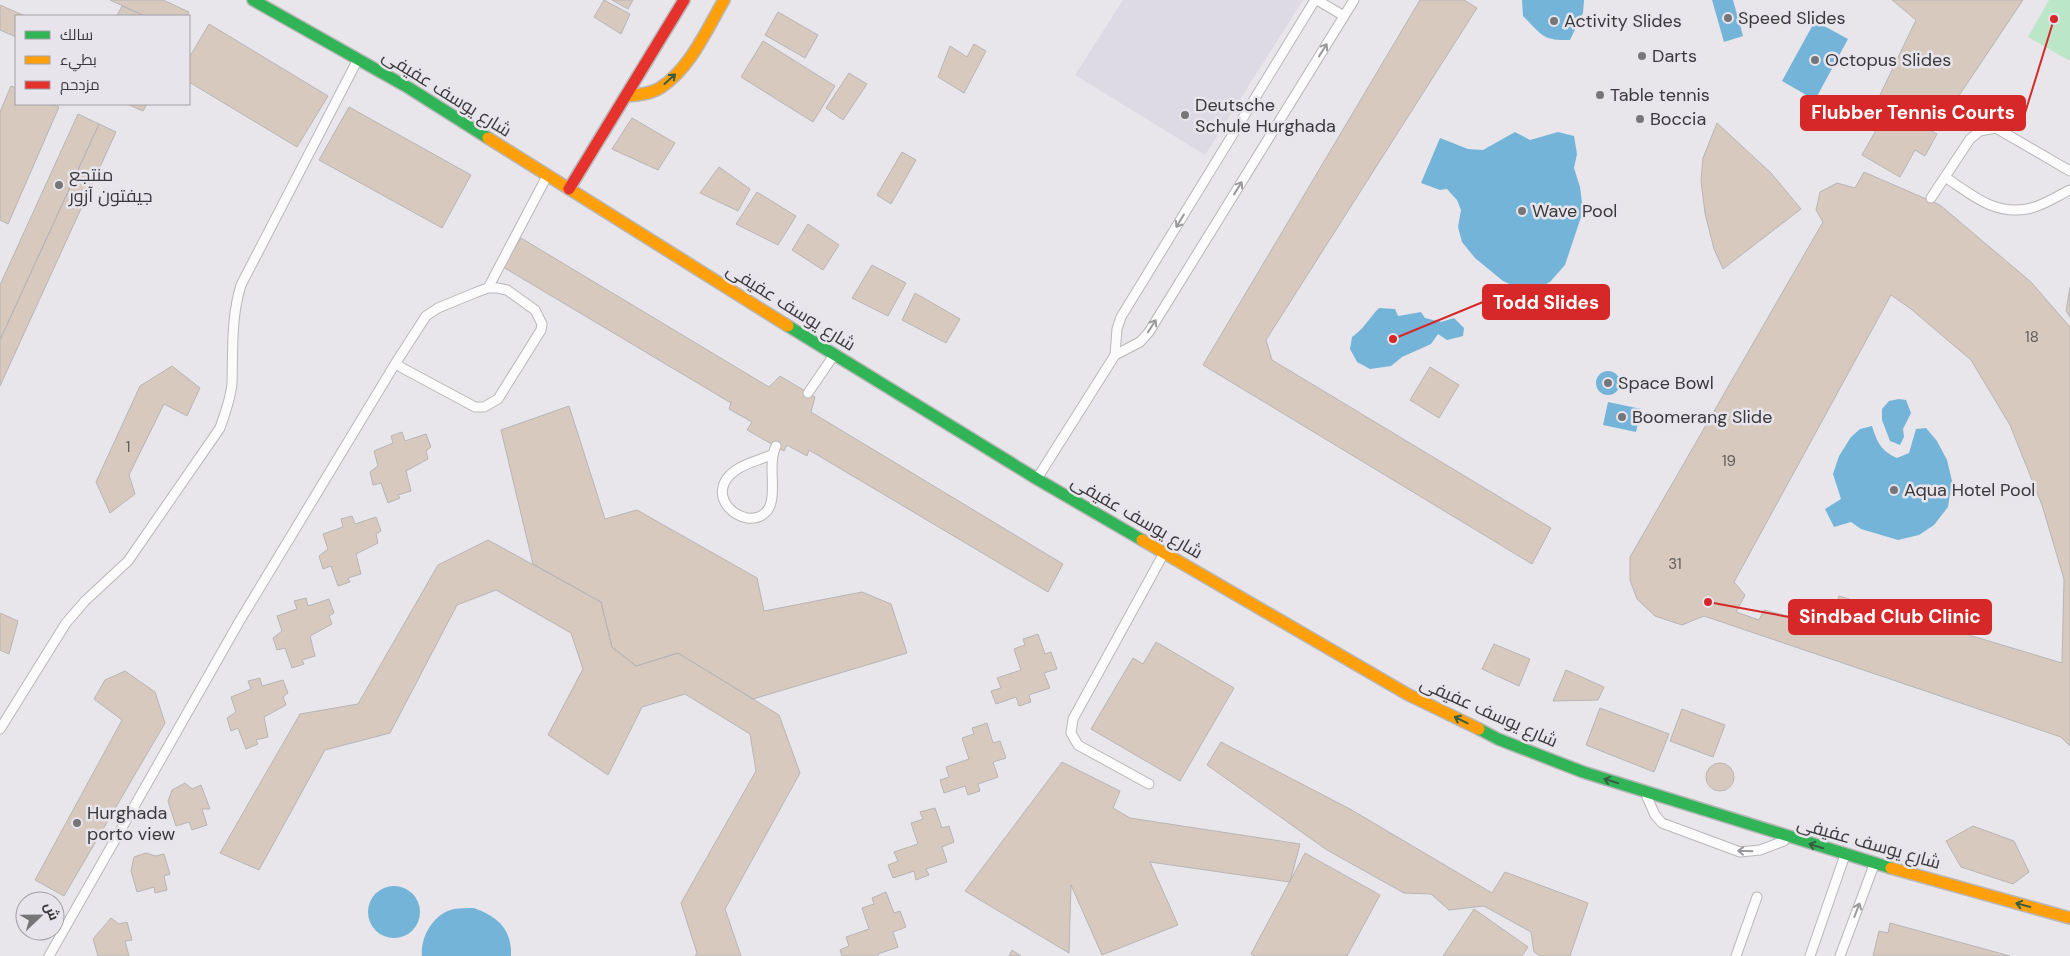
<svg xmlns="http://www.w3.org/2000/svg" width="2070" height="956" viewBox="0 0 2070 956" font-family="'DM Sans',Cairo,sans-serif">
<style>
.built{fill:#dddae4}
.green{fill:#bbe6c7}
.water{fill:#73b4d8}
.building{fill:#d8c9bf;stroke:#b7b5b6;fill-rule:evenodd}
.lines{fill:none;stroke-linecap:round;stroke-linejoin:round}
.lane-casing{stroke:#b8b7b9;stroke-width:11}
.fast-casing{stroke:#b8b7b9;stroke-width:14}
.slow-casing{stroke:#b8b7b9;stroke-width:14}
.jam-casing{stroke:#b8b7b9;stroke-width:14}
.lane{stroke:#fcfbfc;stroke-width:9}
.fast{stroke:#30b455;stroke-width:11}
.slow{stroke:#ff9f0a;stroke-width:11}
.jam{stroke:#e5322d;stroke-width:11}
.oneway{stroke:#9a9a9c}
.oneway2{stroke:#365e43}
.poi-dot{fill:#767678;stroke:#e7e5eb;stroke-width:2}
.labels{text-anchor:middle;stroke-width:5;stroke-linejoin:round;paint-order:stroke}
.number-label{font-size:15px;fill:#615d5c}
.poi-label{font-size:18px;fill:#39393b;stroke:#e7e5eb;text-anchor:start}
.street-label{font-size:18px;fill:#39393b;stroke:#e7e5eb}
.leader{fill:none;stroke:#d62828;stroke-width:2}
.callout-dot{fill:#d62828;stroke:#e7e5eb;stroke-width:2}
.callout{fill:#d62828;stroke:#d62828;stroke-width:2}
.callout-label{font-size:19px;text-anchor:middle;font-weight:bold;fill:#fff}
</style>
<rect width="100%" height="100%" fill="#e8e6ea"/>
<path class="built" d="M1123,0H1303L1205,155L1075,75Z"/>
<path class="green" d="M2049,0H2070V61L2028,37Z"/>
<path class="water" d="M1522,0H1584L1583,13L1570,40C1543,41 1542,35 1523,16Z
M1712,0H1733L1743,36L1724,42Z
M1815,21L1848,39L1815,100L1782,81Z
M1515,132L1530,140L1558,132L1574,136L1577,154L1574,168L1580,187L1583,211L1565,265L1550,282L1534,290L1518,288L1503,281L1475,258L1462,242L1458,227L1461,210L1457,200L1447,189L1440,190L1421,183L1440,138L1468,149L1483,150Z
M1379,308L1395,309L1398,316L1421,312L1425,318L1441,322L1454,318L1464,328L1463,336L1447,340L1438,334L1431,344L1402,357L1391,366L1370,369L1357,362L1350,349L1352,337C1364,329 1369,318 1379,308Z
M1596 383a12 12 0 1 1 24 0a12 12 0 1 1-24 0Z
M1899,399L1906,400L1911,413L1903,429L1904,437L1900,445L1890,441L1882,420V409L1889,401Z
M1608,402L1641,409L1636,432L1603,425Z
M1872,426C1877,442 1881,451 1897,458L1909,453L1916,429L1926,428L1937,441L1947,460L1952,481L1948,507L1934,525L1919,535L1898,540L1861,529L1851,522L1834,527L1825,509L1841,499L1833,474L1839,456L1851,437L1860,429Z
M368 912a26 26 0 1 1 52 0a26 26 0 1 1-52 0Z
M474,908C498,917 512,929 511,956H422C420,937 434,913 454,909C461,908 468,908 474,908Z"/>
<path class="building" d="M110,0H163L189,12L187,16H145Z
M604,0L630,14L621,34L594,17Z
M612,0H633L628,9Z
M1420,0H1464L1477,8L1266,340L1272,360L1551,528L1532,564L1203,365Z
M1892,0H2023L1936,130L1880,95L1916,20Z
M0,5L25,16H16V37L0,30Z
M122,6L145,16H117Z
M778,12L818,35L805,58L765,35Z
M209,24L328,96L297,147L189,82V58Z
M763,41L835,86L813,122L741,77Z
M974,44L986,51L964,93L938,77L950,46L967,57Z
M849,73L867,84L843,120L826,108Z
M11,86L16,88V104H51L59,107L8,224L0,220V112Z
M127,104H147L143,111Z
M349,107L471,175L442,228L319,160Z
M1889,107L1937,134L1925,156L1915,150L1900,177L1862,155Z
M78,114L99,124L0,340V285Z
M632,118L675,143L658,170L612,149Z
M1717,123L1771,173L1801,209L1723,269L1714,249L1705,213L1701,181L1703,158Z
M99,124L116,132L0,386V340Z
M902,152L916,160L891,204L877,195Z
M719,167L750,189L738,211L700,193Z
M1864,172L1940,205L2031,282L2070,327V746L2061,737L1704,616L1682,625L1655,616L1637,599L1630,580V557L1823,222L1816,210L1820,192L1837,183L1855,188ZM1891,295L1911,309L1971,360L2010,425L2042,505L2064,579L2062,663L1839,596L1833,616L1799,607L1795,618L1764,610L1759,620L1736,612L1745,595L1734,582Z
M757,192L796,216L778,245L736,224Z
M808,224L839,245L823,270L792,250Z
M521,238L769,387L780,376L815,397L811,412L1063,564L1048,592L809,450L807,456L787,445L784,451L747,430L752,422L729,409L731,403L503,267Z
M872,265L906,283L888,316L852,298Z
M2070,287V317L2066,311Z
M915,293L960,319L946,343L902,320Z
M172,366L200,388L187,416L164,404L129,475L135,494L110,513L96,482L140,386Z
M1430,367L1459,385L1439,418L1410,400Z
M569,406L605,519L637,510L757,578L764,611L862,592L891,604L907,653L753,699L678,653L636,666L612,647L601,602L533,564L501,430Z
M402,432L405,441L426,434L431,447L426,451L428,459L406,471L411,491L398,495L400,498L388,503L381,483L373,485L370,472L378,466L374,451L393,443L391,436Z
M352,516L355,524L376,517L381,531L376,534L378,543L356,554L361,574L348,578L350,582L338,586L331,566L323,569L319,556L328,549L323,534L343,527L341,519Z
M488,540L601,602L612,647L636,666L678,653L779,715L800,773L725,909L741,956H695L697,953L681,903L756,771L750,734L685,694L642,707L608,775L548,735L583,669L571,633L496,590L457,605L390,733L325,750L259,870L220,853L300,714L358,704L438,565Z
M306,598L308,606L329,599L334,613L329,616L332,624L310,636L315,656L302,660L304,664L292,668L285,648L277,650L273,638L282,631L277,616L297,609L294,601Z
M0,613L18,621L9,654L0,650Z
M1038,634L1045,654L1051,652L1057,669L1044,673L1050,688L1029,695L1031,702L1019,706L1016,697L996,704L991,691L1001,688L997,678L1021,670L1014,649L1025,645L1023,639Z
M1156,642L1234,688L1180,781L1091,729L1133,658L1143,664Z
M1494,644L1530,659L1519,686L1482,669Z
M1566,670L1604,687L1598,700L1553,701Z
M125,671L155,692L165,723L64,896L35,880L122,720L94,699L105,680Z
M260,678L262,686L283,680L288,693L283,697L286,705L264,717L268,737L256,740L258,744L246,749L238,728L231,731L227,718L236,712L231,697L251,689L248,681Z
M1600,708L1669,734L1654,772L1586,745Z
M1682,709L1725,725L1713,757L1670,741Z
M987,723L993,743L1000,741L1006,758L993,762L998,777L978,784L980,791L968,795L965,786L944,793L940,780L949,777L946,767L969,759L962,738L974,734L972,728Z
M1221,742L1350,809L1492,893L1505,872L1588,903L1570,956H1540L1534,952L1531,932L1484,906L1449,910L1431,894L1404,893L1327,850L1207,765Z
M1062,762L1120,791L1113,808L1130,818L1300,844L1290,882L1150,862L1178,925L1102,955L1071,885L1069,953L965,891Z
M1706 777a14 14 0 1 1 28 0a14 14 0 1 1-28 0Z
M185,783L192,789L201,785L210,809H202L207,825L192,830L189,822L176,826L168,801L172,790Z
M935,808L942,828L949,826L954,842L942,847L947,862L926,869L929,875L916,880L914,871L893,878L888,865L898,861L894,852L918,844L911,823L923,819L920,812Z
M1973,826L2014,841L2029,872L2013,884L1961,867L1946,841Z
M146,853L156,856L164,854L170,874L164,876L167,890L155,893L154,887L137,892L131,871L134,857Z
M1305,853L1380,895L1347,956H1254L1251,954Z
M886,892L894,913L900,911L906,927L893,932L898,947L878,954V956H842L840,950L849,946L846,937L869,929L862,908L874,904L872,898Z
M1474,909L1528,947L1522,956H1443Z
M111,918L119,924L127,922L132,940L125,941L129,956H98L93,939Z
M1890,923L2010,956H1873L1879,931L1888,933Z
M1012,950L1021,956H1009Z"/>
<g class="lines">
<g class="lane-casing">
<path id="lane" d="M1317,0L1344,16
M1945,177C1971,194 1993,215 2027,209C2041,207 2057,196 2070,190
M1931,198L1970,139L1980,131L1996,128L2070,171
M488,288L547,176
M1115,355L1140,342L1149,332L1354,0
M808,393L834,355
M771,455C760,460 746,463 736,470C700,495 744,532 765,513C780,500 766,466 776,446
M1038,477L1115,355L1117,329L1121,317L1315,0
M0,729L66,623L85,601L128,561L220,428C225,413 231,398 232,383C233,350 231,317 241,285L357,61
M1149,784L1078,745L1071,733L1073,719L1164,553
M1647,797L1655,815L1662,823L1740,852L1760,850L1784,841
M49,956L239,622L395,364L426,316L438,308L477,292L488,288H497L507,290L535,310L542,324L541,330L498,399L484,407H475L395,364
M1736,956L1757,897
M1810,956L1845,855
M1840,956L1874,865"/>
</g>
<g class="fast-casing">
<path id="fast" d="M253,0L409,88L488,138
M788,326L1037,479L1142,540
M1479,729L1498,739L1583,772L1891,868"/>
</g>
<g class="slow-casing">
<path id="slow" d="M626,96C637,95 650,94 660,88C690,69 707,29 724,0
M488,138L788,326
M1142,540L1407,694L1479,729
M1891,868L2070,918"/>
</g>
<g class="jam-casing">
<path id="jam" d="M569,189L684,0"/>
</g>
<use href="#lane" class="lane"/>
<use href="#fast" class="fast"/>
<use href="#slow" class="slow"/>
<use href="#jam" class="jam"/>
</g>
<defs><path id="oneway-shaft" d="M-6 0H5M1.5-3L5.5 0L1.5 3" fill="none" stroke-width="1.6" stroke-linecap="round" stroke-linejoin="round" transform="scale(1.25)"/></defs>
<g class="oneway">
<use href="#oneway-shaft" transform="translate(1323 50) rotate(-58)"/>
<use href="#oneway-shaft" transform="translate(1238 188) rotate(-58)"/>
<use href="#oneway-shaft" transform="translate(1180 221) rotate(121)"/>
<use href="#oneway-shaft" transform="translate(1152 326) rotate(-57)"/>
<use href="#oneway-shaft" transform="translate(1745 851) rotate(-178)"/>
<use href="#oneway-shaft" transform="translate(1857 910) rotate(-69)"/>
</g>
<g class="oneway2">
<use href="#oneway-shaft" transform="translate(670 79) rotate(-42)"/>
<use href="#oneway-shaft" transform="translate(1461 720) rotate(-154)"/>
<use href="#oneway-shaft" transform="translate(1611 781) rotate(-162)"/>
<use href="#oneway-shaft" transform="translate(1816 846) rotate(-163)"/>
<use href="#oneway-shaft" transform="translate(2023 905) rotate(-165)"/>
</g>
<g class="poi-dot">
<circle cx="1728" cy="18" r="5"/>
<circle cx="1554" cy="21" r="5"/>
<circle cx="1642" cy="56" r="5"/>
<circle cx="1815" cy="60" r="5"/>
<circle cx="1600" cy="95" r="5"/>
<circle cx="1185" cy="115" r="5"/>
<circle cx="1640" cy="119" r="5"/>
<circle cx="59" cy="185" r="5"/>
<circle cx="1522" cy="211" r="5"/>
<circle cx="1608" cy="383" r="5"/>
<circle cx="1622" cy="417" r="5"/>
<circle cx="1894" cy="490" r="5"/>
<circle cx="77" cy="823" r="5"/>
</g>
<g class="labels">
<g class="number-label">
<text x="2032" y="342">18</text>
<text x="128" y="452">1</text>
<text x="1729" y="466">19</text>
<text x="1675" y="569">31</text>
</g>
<g class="poi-label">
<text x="1738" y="24">Speed Slides</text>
<text x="1564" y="27">Activity Slides</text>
<text x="1652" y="62">Darts</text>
<text x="1825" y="66">Octopus Slides</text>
<text x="1610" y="101">Table tennis</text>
<text x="1195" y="111">Deutsche<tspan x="1195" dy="21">Schule Hurghada</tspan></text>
<text x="1650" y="125">Boccia</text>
<text x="69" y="181">منتجع<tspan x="69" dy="21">جيفتون آزور</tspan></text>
<text x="1532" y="217">Wave Pool</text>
<text x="1618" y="389">Space Bowl</text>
<text x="1632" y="423">Boomerang Slide</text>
<text x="1904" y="496">Aqua Hotel Pool</text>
<text x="87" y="819">Hurghada<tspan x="87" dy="21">porto view</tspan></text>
</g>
<g class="street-label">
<text transform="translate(447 93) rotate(32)" y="6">شارع يوسف عفيفى</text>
<text transform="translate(791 307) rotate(32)" y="6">شارع يوسف عفيفى</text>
<text transform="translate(1137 517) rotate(30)" y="6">شارع يوسف عفيفى</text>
<text transform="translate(1489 712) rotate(24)" y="6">شارع يوسف عفيفى</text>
<text transform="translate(1869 843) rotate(16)" y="6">شارع يوسف عفيفى</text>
</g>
</g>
<path class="leader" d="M2054 19L2025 113M1393 339L1483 302M1708 602L1789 617"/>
<g class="callout-dot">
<circle cx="2054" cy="19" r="5"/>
<circle cx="1393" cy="339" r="5"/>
<circle cx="1708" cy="602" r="5"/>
</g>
<g class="callout">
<rect x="1801" y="96" width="224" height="34" rx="5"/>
<rect x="1483" y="285" width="126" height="34" rx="5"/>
<rect x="1789" y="600" width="202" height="34" rx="5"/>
</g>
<g class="callout-label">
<text x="1913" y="119">Flubber Tennis Courts</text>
<text x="1546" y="309">Todd Slides</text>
<text x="1890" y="623">Sindbad Club Clinic</text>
</g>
<rect x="15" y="15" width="175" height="90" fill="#e7e5eb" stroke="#a1a0a5"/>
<rect x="25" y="31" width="25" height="8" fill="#30b455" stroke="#a1a0a5"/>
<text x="60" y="40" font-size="15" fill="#39393b">سالك</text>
<rect x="25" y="56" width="25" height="8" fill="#ff9f0a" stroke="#a1a0a5"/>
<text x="60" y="65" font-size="15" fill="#39393b">بطيء</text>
<rect x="25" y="81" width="25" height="8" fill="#e5322d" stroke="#a1a0a5"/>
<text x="60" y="90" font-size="15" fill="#39393b">مزدحم</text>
<g transform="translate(40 916) rotate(68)"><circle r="24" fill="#e7e5eb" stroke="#a1a0a5"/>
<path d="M0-4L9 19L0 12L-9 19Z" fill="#767678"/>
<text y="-8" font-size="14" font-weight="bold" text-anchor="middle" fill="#39393b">ش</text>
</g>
</svg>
